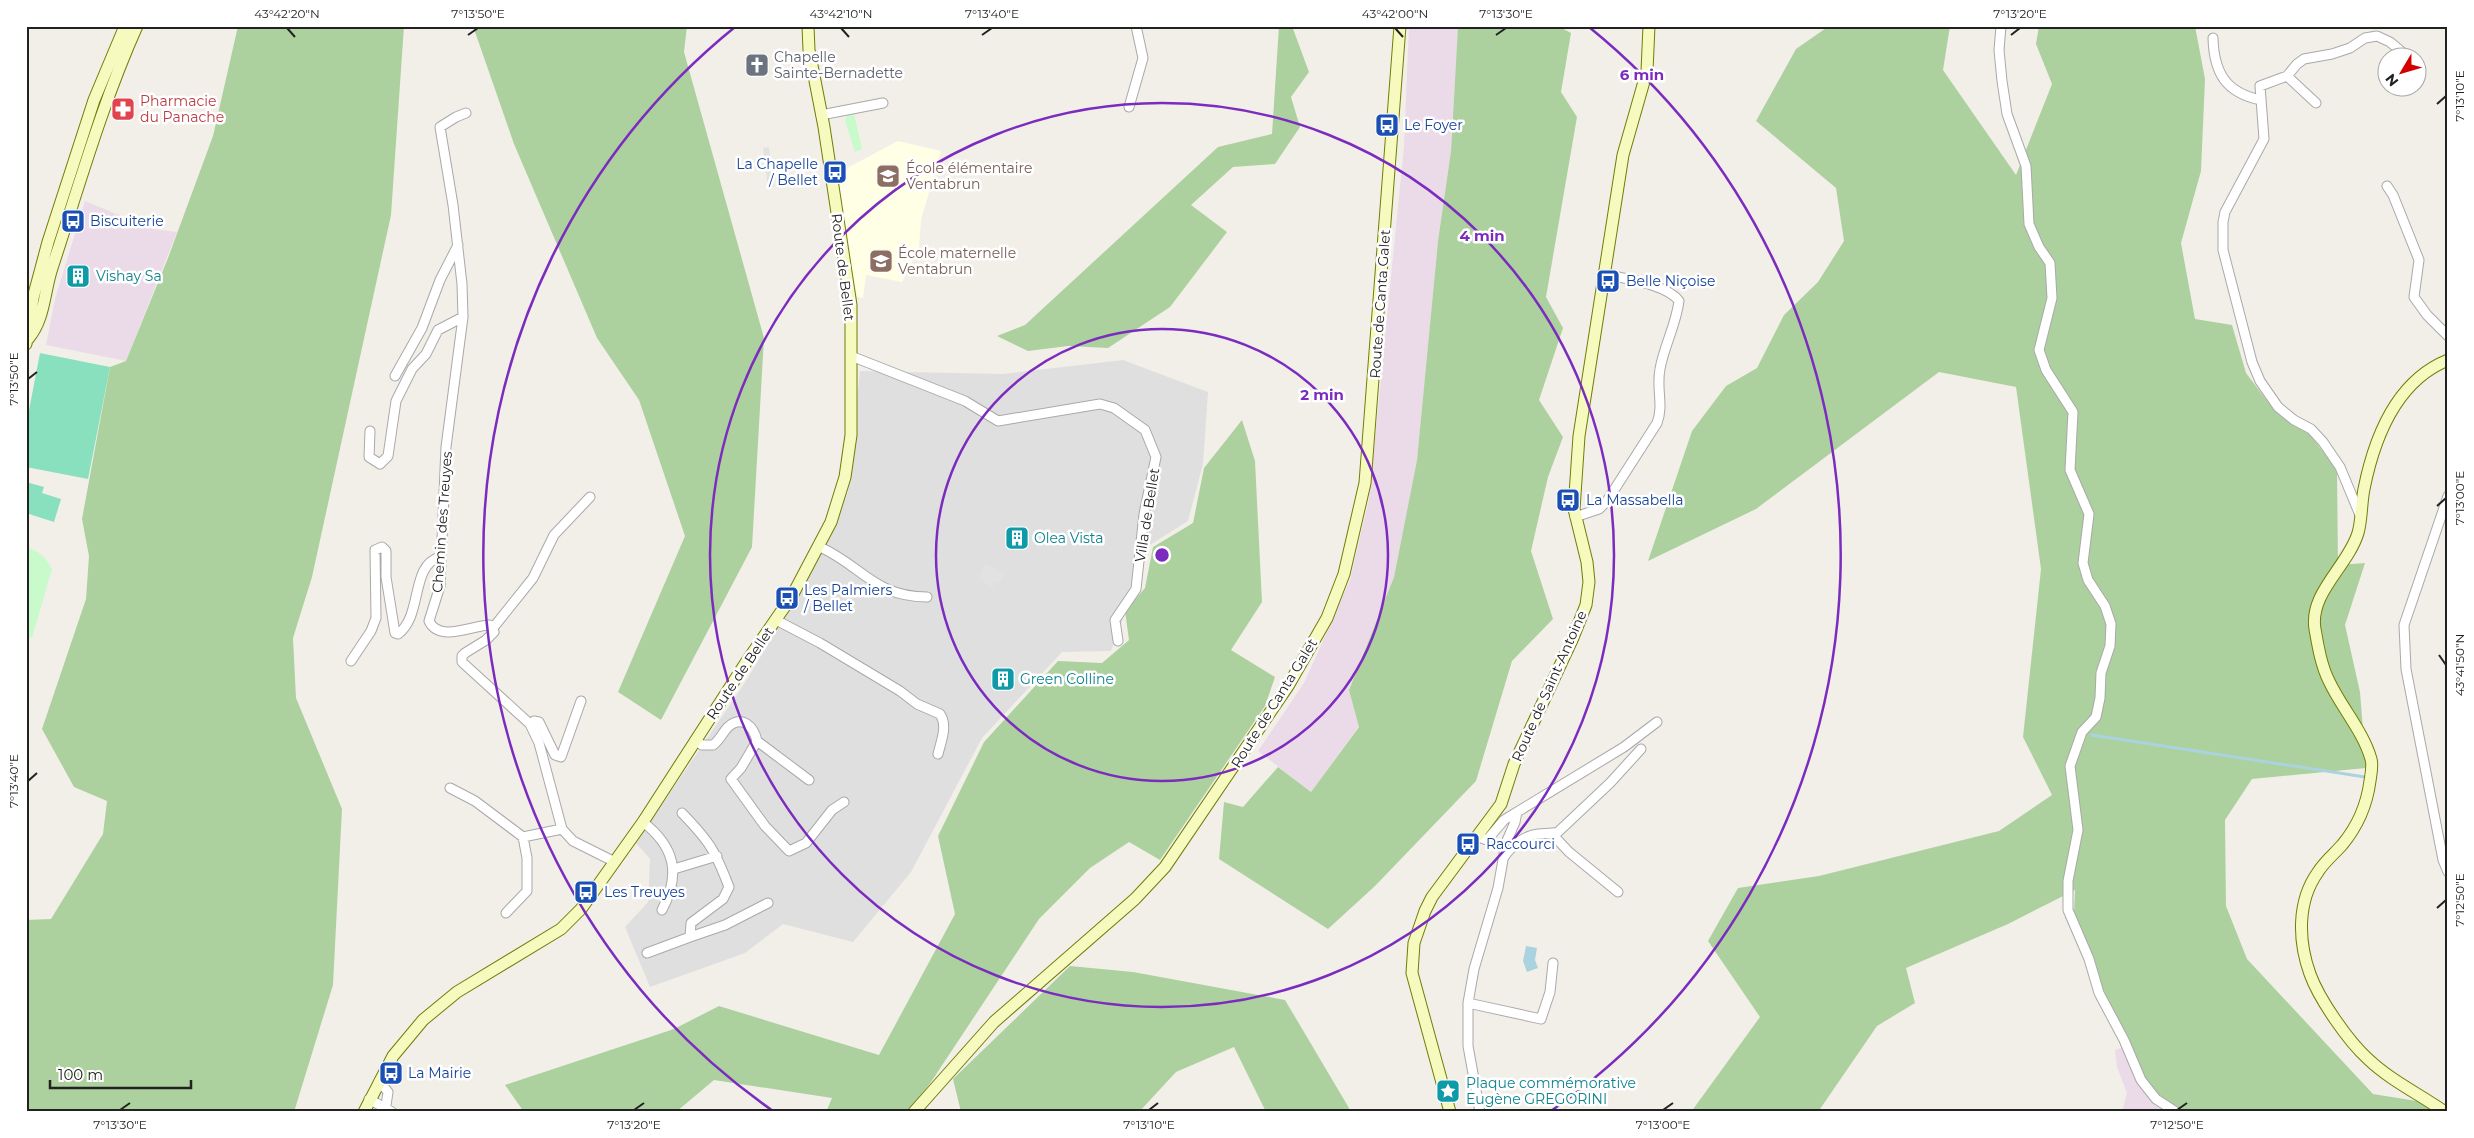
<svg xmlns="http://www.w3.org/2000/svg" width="2474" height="1138" viewBox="0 0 2474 1138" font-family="Montserrat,sans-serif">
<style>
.residential{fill:#e0dfdf}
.industrial{fill:#ebdbe8}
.education{fill:#ffffe5}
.forest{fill:#add19e}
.park{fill:#c8facc}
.pitch{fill:#88e0be}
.parking{fill:#e2e2e2}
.water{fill:#aad3df}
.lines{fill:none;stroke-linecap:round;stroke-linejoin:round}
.stream{stroke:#aad3df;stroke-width:3}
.street-casing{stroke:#a9a9a9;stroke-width:11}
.secondary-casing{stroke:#707d05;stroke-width:13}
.street{stroke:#fff;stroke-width:9}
.secondary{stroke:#f7fabf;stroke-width:11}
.ticks{fill:none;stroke:#222;stroke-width:2}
.ring{fill:none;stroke:#7b2cbf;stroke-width:2.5}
.labels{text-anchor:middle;stroke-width:5;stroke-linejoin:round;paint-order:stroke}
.worship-label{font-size:14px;fill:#5b616d;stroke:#fff;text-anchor:start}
.health-label{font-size:14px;fill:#be3a42;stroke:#fff;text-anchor:start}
.transit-label{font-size:14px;fill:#164399;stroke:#fff;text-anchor:start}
.education-label{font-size:14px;fill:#785e54;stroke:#fff;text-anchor:start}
.street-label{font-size:14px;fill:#222;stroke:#fff}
.culture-label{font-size:14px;fill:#0d838f;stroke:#fff;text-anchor:start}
.centre{fill:#7b2cbf;stroke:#fff;stroke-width:2.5}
.ring-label{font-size:15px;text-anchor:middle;font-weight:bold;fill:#7b2cbf;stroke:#fff;stroke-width:5;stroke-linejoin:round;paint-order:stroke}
.neatline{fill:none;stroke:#222;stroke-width:2}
.ticks-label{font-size:12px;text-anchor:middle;fill:#222}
</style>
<rect width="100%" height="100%" fill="#f2efe9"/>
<path class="residential" d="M1123,360L1208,392L1203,464L1188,521L1150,545L1111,651L1062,652L982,738L911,872L853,942L783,924L745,953L650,987L625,927L648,902L650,859L636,843L746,681L797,595L829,534L848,492L860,371L1003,374Z"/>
<path class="industrial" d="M1409,26H1458L1451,151L1438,241L1417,460L1394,577L1349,689L1359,726L1311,792L1258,751L1304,683L1350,580L1369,499L1404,146Z
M85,201L153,229L177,232L126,361L46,345L55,299Z
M2124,1047L2171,1112H2122L2127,1093L2117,1067L2115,1050Z"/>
<path class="education" d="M898,141L941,151L921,220L919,248L902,282L866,275L863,298L857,297L837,186L849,167Z"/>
<path class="forest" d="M238,26H404L391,215L312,577L293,638L296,698L342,809L333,985L294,1112H26V920L51,919L103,834L107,801L74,787L42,729L86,599L89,556L82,519L110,367L126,361L168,258L213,136Z
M473,26H687L684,52L764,338L752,547L661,720L618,692L685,536L639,400L597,338L514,144Z
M1279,26H1292L1309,72L1291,97L1300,127L1275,164L1233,167L1191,205L1227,232L1170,307L1108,348L1068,346L1028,351L997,336L1025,325L1218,147L1272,134Z
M1458,26H1558L1571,33L1561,92L1577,117L1546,297L1563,328L1539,400L1563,437L1548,477L1531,551L1553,619L1512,661L1476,781L1375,886L1328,929L1219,859L1224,802L1243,807L1278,767L1311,792L1359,727L1349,690L1394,577L1417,460L1438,241L1451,151Z
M1829,26H1950L1943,70L2016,175L2052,84L2036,44L2039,26H2195L2205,79L2201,171L2181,243L2195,319L2232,325L2246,373L2274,410L2310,435L2337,469L2338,565L2365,563L2345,625L2360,692L2366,768L2252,779L2225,820L2226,906L2247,959L2373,1094L2448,1106V1112H2171L2130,1064L2074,912L2075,890L2008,924L1906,968L1915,1003L1877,1026L1818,1112H1691L1760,1017L1708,941L1738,888L1819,876L1999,831L2052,795L2023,737L2041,569L2016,387L1939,372L1756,509L1648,561L1692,431L1726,386L1757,368L1784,315L1818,282L1844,241L1836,188L1756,121L1796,49Z
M1242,420L1255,461L1262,602L1231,650L1275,677L1265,706L1160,860L1129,842L1090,868L1039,919L931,1082L908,1112H826L832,1098L714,1080L676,1112H524L505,1085L674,1029L719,1006L879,1055L955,914L938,836L984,742L1058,661L1102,663L1129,640L1125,611L1145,588L1153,547L1193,523L1204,468Z
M1070,966L1133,972L1285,1000L1349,1108V1112H1266L1234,1047L1176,1072L1139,1112H961L953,1079Z"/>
<path class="park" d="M854,114L862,149L855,152L845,120L847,115Z
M26,547C39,551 46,557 52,569L32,638L26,636Z"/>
<path class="pitch" d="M40,353L110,367L88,479L26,467V426Z
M26,482L44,487L42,493L61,499L54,522L26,513Z"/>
<path class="parking" d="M769,147L774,187L768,188L763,148Z
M985,564L1004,573L1001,582L993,583L994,588L978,578Z"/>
<path class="water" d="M1526,946L1537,948L1535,960L1538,968L1527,972L1523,961Z"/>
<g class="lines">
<path class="stream" d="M2092,735L2365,777"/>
<g class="street-casing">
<path id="street" d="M2001,26L1999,50L2002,81L2007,114L2026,166L2029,224L2039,247L2050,263L2052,298L2039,350L2046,370L2073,412L2070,470L2089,514L2083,563L2088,580L2105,606L2111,624L2110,646L2101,673L2100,698L2096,717L2082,732L2070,766L2078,830L2068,881V910L2089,959L2099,993L2124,1040L2141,1080L2156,1099L2176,1112
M2213,38C2214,73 2226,93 2261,100
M2287,76L2316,103
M1129,107L1143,58L1136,26
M466,113L456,117L440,127L453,205L462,284L463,317L446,447L440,586L429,621C439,643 473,625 490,625L494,632L486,640L465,653L462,656V662L530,724L539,743L562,829L573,841L615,862
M821,115L883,103
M2387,186L2393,195L2419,260L2414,297L2427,315L2448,336
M851,356L965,401L998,421L1100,404L1114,408L1145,430L1156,457L1144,514L1136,589L1115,620L1118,641
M395,376L422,328L440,280L458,245
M370,431L369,457L380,464L388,456L396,401L412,369L426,354L438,330L463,317
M2448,496L2404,625L2406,669L2443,860L2448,872
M2360,515L2340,467L2323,442L2311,429L2294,420L2278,407L2260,381L2252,362L2223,250V222L2225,212L2264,139L2260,86L2287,76L2297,64L2304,59L2332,54L2350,48L2365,38L2377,36L2390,42L2409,58
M1575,517L1599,509L1607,501L1657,423C1664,405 1656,389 1660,369C1664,346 1676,325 1679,301C1667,284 1625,279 1604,274
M820,547C862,566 875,597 927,597
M776,620L820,643L900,691L917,704L940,714C948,726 941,741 938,754
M493,628L533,578L554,535L590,497
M351,661L371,631L376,618L375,550L382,547L386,551V577L395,633L398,634C423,616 410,565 440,557
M530,724L534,721L539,722L555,755L561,757L581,701
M695,740L702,745H713C720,740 722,733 728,727C742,714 754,727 757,741L741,768L731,779L765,826L789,851L806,843L832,810L844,802
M757,741L809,780
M450,788L475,801L523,837L562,829
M643,822C675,847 681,874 662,910
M1552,834L1569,852L1618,892
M1478,837L1487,840L1504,820L1624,747L1657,722
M1504,857C1511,846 1525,835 1538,834C1545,833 1551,834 1558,832L1610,783L1641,749
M674,869L717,856
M506,913L527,891V858L523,837
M690,937L725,925L768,903
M647,953L690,937L691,923L723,899L729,887C715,850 709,841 682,813
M1468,1003L1541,1019L1550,992L1553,963
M379,1081L388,1092L385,1112
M369,1099L392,1112
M1480,1112L1468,1046V1003L1474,969L1498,888L1506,843L1515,822L1517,812"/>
</g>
<g class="secondary-casing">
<path id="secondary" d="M28,339C45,319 44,292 52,268C79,186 102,104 137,26
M26,344L33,298L48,242L94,100L125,26
M364,1112L393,1056L423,1020L457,992L561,929L581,909L643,822L745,664L792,596L831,522L845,477L851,435V305L824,127L809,50L808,26
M914,1112L994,1022L1135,899L1165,867L1288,686L1327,618L1344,574L1365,483L1400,26
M1450,1112L1412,973L1414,943L1425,911L1432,897L1501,804L1514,764L1572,640L1586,605L1589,582L1587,562L1574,509L1579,436L1623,155L1647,71L1649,26
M2445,1112C2419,1094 2390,1080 2368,1059C2348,1041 2319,999 2310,974C2298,941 2297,901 2318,872C2324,862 2334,854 2342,845C2357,827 2367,804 2370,781C2371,774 2373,765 2371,759C2363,731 2341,707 2329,681C2321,665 2318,646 2315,629C2309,593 2348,566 2358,533C2362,519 2361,504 2364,489C2374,439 2396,381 2448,360"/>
</g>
<use href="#street" class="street"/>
<use href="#secondary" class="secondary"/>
</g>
<path class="ticks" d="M287,28L295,37M841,28L849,37M1395,28L1403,37M468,35L478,28M982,35L992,28M1496,35L1506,28M2011,35L2020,28M2437,104L2446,96M28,379L37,372M2437,506L2446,498M2439,655L2446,665M28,781L37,773M2437,908L2446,900M120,1110L130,1103M634,1110L644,1103M1149,1110L1158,1103M1663,1110L1673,1103M2177,1110L2187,1103"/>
<g class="ring">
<circle cx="1162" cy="555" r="226"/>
<circle cx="1162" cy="555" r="452"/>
<path d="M773 1111A679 679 0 0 1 735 27M1589 27A679 679 0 0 1 1551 1111"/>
</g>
<defs>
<g id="church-square" transform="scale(1.25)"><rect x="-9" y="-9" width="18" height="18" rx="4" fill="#6b7280" stroke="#fff"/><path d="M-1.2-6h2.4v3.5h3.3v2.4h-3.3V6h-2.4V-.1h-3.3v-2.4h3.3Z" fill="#fff"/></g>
<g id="pharmacy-square" transform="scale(1.25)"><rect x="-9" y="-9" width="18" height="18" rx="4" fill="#e0444e" stroke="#fff"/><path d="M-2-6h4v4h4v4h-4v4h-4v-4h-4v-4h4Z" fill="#fff"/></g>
<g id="bus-square" transform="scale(1.25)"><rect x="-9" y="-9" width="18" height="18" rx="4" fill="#1a4fb4" stroke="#fff"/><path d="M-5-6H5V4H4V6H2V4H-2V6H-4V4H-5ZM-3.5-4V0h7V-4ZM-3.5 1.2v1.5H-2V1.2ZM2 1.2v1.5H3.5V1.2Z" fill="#fff"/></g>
<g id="school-square" transform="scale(1.25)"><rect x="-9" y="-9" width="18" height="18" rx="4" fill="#8d6e63" stroke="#fff"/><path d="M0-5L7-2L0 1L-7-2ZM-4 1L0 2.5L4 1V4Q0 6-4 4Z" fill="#fff"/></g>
<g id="building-square" transform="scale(1.25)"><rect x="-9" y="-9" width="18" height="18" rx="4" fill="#0f9aa8" stroke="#fff"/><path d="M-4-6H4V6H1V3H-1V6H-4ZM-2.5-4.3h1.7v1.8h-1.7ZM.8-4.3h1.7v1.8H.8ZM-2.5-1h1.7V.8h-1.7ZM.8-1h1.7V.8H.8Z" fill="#fff"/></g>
<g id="sight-square" transform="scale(1.25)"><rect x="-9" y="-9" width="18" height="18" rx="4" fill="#0f9aa8" stroke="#fff"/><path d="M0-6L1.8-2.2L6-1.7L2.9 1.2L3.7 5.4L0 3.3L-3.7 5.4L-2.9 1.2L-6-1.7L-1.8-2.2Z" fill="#fff"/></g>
</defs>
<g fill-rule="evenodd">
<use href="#church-square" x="757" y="65"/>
<use href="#pharmacy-square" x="123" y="109"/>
<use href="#bus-square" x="1387" y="125"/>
<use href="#bus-square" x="835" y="172"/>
<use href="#school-square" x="888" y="176"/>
<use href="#bus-square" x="73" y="221"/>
<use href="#school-square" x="881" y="261"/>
<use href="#building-square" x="78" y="276"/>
<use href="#bus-square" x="1608" y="281"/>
<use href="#bus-square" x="1568" y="500"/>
<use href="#building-square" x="1017" y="538"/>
<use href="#bus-square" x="787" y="598"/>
<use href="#building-square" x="1003" y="679"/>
<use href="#bus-square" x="1468" y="844"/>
<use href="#bus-square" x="586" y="892"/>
<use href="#bus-square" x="391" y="1073"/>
<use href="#sight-square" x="1448" y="1091"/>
</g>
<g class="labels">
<g class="worship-label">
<text x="774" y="62">Chapelle<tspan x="774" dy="16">Sainte-Bernadette</tspan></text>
</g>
<g class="health-label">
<text x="140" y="106">Pharmacie<tspan x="140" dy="16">du Panache</tspan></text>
</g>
<g class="transit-label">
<text x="1404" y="130">Le Foyer</text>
<text x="818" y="169" text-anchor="end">La Chapelle<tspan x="818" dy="16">/ Bellet</tspan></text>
<text x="90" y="226">Biscuiterie</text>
<text x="1626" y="286">Belle Niçoise</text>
<text x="1586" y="505">La Massabella</text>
<text x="804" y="595">Les Palmiers<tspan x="804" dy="16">/ Bellet</tspan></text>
<text x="1486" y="849">Raccourci</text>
<text x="604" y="897">Les Treuyes</text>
<text x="408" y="1078">La Mairie</text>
</g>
<g class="education-label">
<text x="906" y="173">École élémentaire<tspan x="906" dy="16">Ventabrun</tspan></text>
<text x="898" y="258">École maternelle<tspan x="898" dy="16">Ventabrun</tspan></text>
</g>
<g class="street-label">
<text transform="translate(843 267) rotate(83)" y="5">Route de Bellet</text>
<text transform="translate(1380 304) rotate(-86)" y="5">Route de Canta Galet</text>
<text transform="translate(1147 515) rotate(-81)" y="5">Villa de Bellet</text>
<text transform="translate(442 522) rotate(-86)" y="5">Chemin des Treuyes</text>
<text transform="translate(740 673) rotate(-56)" y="5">Route de Bellet</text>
<text transform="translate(1549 686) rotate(-66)" y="5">Route de Saint-Antoine</text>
<text transform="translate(1274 703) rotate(-58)" y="5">Route de Canta Galet</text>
</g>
<g class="culture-label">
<text x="96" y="281">Vishay Sa</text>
<text x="1034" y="543">Olea Vista</text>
<text x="1020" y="684">Green Colline</text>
<text x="1466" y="1088">Plaque commémorative<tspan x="1466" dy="16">Eugène GREGORINI</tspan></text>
</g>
</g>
<circle cx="1162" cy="555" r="8" class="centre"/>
<g class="ring-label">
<text x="1642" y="80">6 min</text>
<text x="1482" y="241">4 min</text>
<text x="1322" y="400">2 min</text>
</g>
<rect width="2474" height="1138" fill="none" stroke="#ffffff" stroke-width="55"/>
<g transform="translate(2402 72) rotate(232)"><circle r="24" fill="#ffffff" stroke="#a7a7a7"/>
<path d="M0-4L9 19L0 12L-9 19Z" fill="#d40000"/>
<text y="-8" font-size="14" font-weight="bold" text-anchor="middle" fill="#222222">N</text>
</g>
<path d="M50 1080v8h141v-8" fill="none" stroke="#222222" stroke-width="2.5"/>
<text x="58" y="1080" font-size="15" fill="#222222" stroke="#ffffff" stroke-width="4" paint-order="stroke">100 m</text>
<rect x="28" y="28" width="2418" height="1082" class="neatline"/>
<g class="ticks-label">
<text x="287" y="18">43°42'20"N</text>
<text x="478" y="18">7°13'50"E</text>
<text x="841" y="18">43°42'10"N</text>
<text x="992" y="18">7°13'40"E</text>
<text x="1395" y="18">43°42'00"N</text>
<text x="1506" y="18">7°13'30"E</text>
<text x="2020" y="18">7°13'20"E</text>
<text transform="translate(2460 96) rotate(-90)" y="4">7°13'10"E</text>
<text transform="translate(14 379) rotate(-90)" y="4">7°13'50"E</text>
<text transform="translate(2460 498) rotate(-90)" y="4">7°13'00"E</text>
<text transform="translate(2460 665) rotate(-90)" y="4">43°41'50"N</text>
<text transform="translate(14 781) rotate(-90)" y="4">7°13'40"E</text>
<text transform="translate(2460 900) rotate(-90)" y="4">7°12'50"E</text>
<text x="120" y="1129">7°13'30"E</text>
<text x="634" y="1129">7°13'20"E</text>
<text x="1149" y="1129">7°13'10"E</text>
<text x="1663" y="1129">7°13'00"E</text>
<text x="2177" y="1129">7°12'50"E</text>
</g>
</svg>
